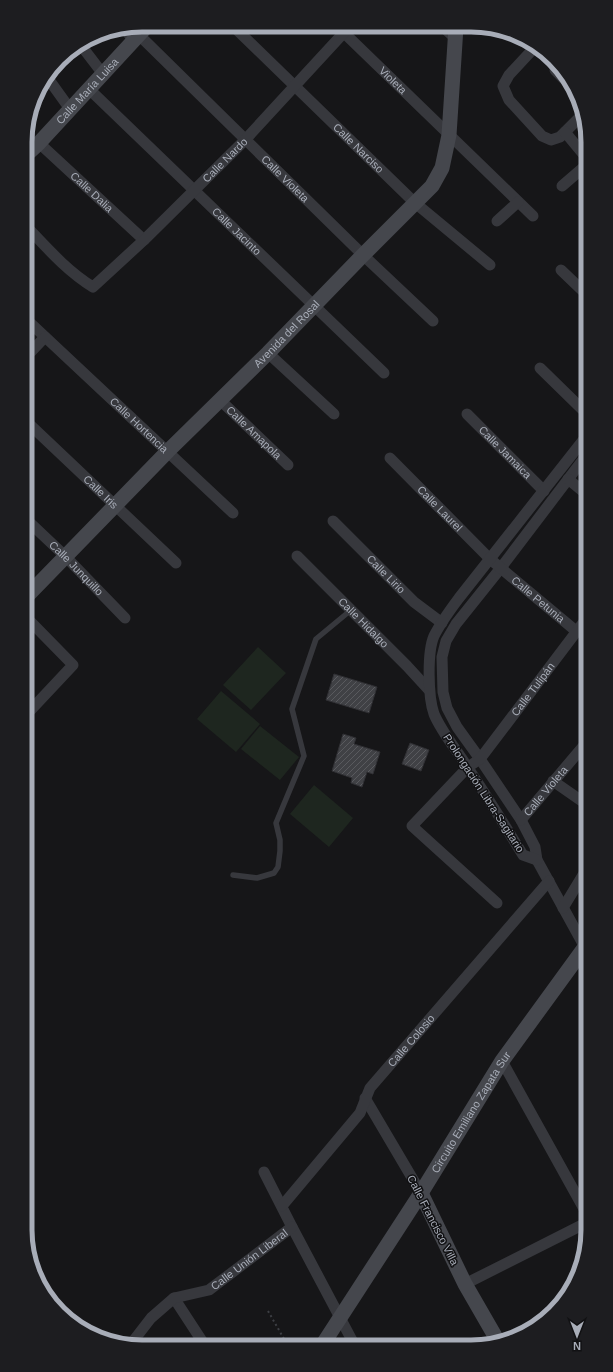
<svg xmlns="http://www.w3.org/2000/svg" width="613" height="1372" viewBox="0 0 613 1372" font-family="Arial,sans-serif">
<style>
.grass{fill:#1e261f}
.building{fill:url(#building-hatch);stroke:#303034}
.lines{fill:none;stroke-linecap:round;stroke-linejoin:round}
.path{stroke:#3d3f44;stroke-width:2;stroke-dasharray:2 3;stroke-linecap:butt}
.lane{stroke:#37383d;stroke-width:5.5}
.street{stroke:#37383d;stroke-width:11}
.secondary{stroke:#45474d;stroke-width:15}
.labels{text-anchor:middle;stroke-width:3;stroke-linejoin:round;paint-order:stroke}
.street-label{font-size:11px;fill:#a8adb8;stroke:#111113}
.rim{fill:none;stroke:#a8adb8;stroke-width:5}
</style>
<defs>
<pattern id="building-hatch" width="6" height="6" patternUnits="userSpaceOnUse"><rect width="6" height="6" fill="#404145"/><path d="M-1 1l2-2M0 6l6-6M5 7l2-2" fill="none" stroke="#595a5e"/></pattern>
</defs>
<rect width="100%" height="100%" fill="#161618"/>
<path class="grass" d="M258,647L286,673L251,710L223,685Z
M221,691L260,724L236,752L197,719Z
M260,726L299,757L280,780L241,749Z
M314,785L353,818L329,847L290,814Z"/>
<path class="building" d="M334,674L377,687L369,713L326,700Z
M343,734L356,738L354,744L380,752L373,774L367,772L362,787L351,783L352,778L332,771Z
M410,743L429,750L421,771L402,764Z"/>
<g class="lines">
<path class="path" d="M268,1311L287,1344"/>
<path class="lane" d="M233,875L257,878L274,873L278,867L280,851V840L276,823L304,756L292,709L316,639L351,610"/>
<g class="street">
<path id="s1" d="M233,26L414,202L490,265"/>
<path id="s2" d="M337,26L533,216"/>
<path d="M443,27L455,38"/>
<path d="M124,28L134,41"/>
<path id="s3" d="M139,35L363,255L433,321"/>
<path d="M80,44L103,74"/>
<path d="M535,47L509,75L503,86L509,100L542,136L551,140L560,137L584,113"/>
<path d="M555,70L564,79"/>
<path d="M47,77L70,109"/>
<path id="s4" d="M89,89L384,373"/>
<path d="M565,132L584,155"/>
<path id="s5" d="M39,143L144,240"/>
<path d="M562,186L584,167"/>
<path d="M497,221L518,202"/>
<path id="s6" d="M26,226C47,248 67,271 93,287L144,240L245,140L350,26"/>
<path d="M561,270L585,293"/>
<path id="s7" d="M26,319L233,513"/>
<path d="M268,353L334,414"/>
<path d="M26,357L45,337"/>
<path d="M540,368L585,412"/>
<path id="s8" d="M220,400L288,465"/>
<path id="s9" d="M467,414L544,491"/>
<path id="s10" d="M26,421L176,563"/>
<path d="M585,457L500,569L456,624L446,641L442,657L443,692L447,708L457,727L480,759L521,820L535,847L537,860L587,951"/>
<path id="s11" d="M390,458L490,559L576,631"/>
<path d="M568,479L585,493"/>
<path id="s12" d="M27,520L65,556L125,618"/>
<path id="s13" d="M333,521L414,602L442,623"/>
<path id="s14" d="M297,556L407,666L429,690"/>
<path d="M27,618L73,665L27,714"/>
<path d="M553,781L586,804"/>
<path id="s15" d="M521,820L586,743"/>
<path d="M537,860L523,855C505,826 487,796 468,768C457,750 442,733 434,714C428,697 427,652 434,636C441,622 450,610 459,598L585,438"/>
<path id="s16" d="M497,903L412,826L468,767L480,759L586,619"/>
<path d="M563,908L586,870"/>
<path d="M502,1061L588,1216"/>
<path d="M365,1098L421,1193"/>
<path d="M264,1172L292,1227L354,1344"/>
<path id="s17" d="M282,1206L360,1113L370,1088L549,881"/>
<path d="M465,1284L588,1222"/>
<path d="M174,1298L204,1344"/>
<path id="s18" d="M132,1345L134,1340L151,1318L174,1298L209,1290L292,1227"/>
</g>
<g class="secondary">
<path id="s19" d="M25,156L39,143L148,25"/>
<path id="s20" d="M27,596L168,451L268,353L363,255L432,186L442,168L449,135L456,27"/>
<path d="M421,1193L465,1284L499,1343"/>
<path id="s21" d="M323,1344L421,1193L502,1061L585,947"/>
</g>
</g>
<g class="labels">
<g class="street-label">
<text dy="4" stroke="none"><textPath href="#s2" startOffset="78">Violeta</textPath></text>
<text dy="4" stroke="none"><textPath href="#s19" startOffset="90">Calle María Luisa</textPath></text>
<text dy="4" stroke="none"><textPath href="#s1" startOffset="175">Calle Narciso</textPath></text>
<text dy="4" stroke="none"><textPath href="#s6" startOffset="274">Calle Nardo</textPath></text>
<text dy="4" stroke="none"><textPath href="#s3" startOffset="205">Calle Violeta</textPath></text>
<text dy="4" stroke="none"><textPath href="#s5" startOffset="72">Calle Dalia</textPath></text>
<text dy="4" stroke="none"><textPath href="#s4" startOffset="205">Calle Jacinto</textPath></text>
<text dy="4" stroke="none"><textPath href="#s20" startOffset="369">Avenida del Rosal</textPath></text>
<text dy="4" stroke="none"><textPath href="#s7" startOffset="155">Calle Hortencia</textPath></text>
<text dy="4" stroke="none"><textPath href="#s8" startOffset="47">Calle Amapola</textPath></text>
<text dy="4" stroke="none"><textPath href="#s9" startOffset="54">Calle Jamaica</textPath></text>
<text dy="4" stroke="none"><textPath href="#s10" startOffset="103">Calle Iris</textPath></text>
<text dy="4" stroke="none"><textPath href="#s11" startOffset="71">Calle Laurel</textPath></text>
<text dy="4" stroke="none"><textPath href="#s12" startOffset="69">Calle Junquillo</textPath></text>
<text dy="4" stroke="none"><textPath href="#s13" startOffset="75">Calle Lirio</textPath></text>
<text dy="4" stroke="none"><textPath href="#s11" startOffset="205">Calle Petunia</textPath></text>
<text dy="4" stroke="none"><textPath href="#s14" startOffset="94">Calle Hidalgo</textPath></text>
<text dy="4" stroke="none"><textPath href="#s16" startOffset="298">Calle Tulipán</textPath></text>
<text dy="4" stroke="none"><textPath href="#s15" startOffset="38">Calle Violeta</textPath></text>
<text transform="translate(484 793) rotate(57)" y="4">Prolongación Libra-Sagitario</text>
<text dy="4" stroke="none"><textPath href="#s17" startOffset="211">Calle Colosio</textPath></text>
<text dy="4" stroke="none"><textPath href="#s21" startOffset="275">Circuito Emiliano Zapata Sur</textPath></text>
<text transform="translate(433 1220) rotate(63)" y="4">Calle Francisco Villa</text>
<text dy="4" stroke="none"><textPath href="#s18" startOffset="150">Calle Unión Liberal</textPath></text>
</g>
</g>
<path d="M0 0H613V1372H0ZM142 32H471A110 110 0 0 1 581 142V1230A110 110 0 0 1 471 1340H142A110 110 0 0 1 32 1230V142A110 110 0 0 1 142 32Z" fill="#1d1d20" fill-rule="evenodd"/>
<path class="rim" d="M142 32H471A110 110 0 0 1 581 142V1230A110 110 0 0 1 471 1340H142A110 110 0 0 1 32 1230V142A110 110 0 0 1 142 32Z"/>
<g transform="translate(577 1336) rotate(180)" stroke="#111113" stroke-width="3" paint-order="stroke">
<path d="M0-3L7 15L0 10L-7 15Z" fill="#a8adb8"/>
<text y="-6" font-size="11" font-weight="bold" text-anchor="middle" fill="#a8adb8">N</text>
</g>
</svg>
